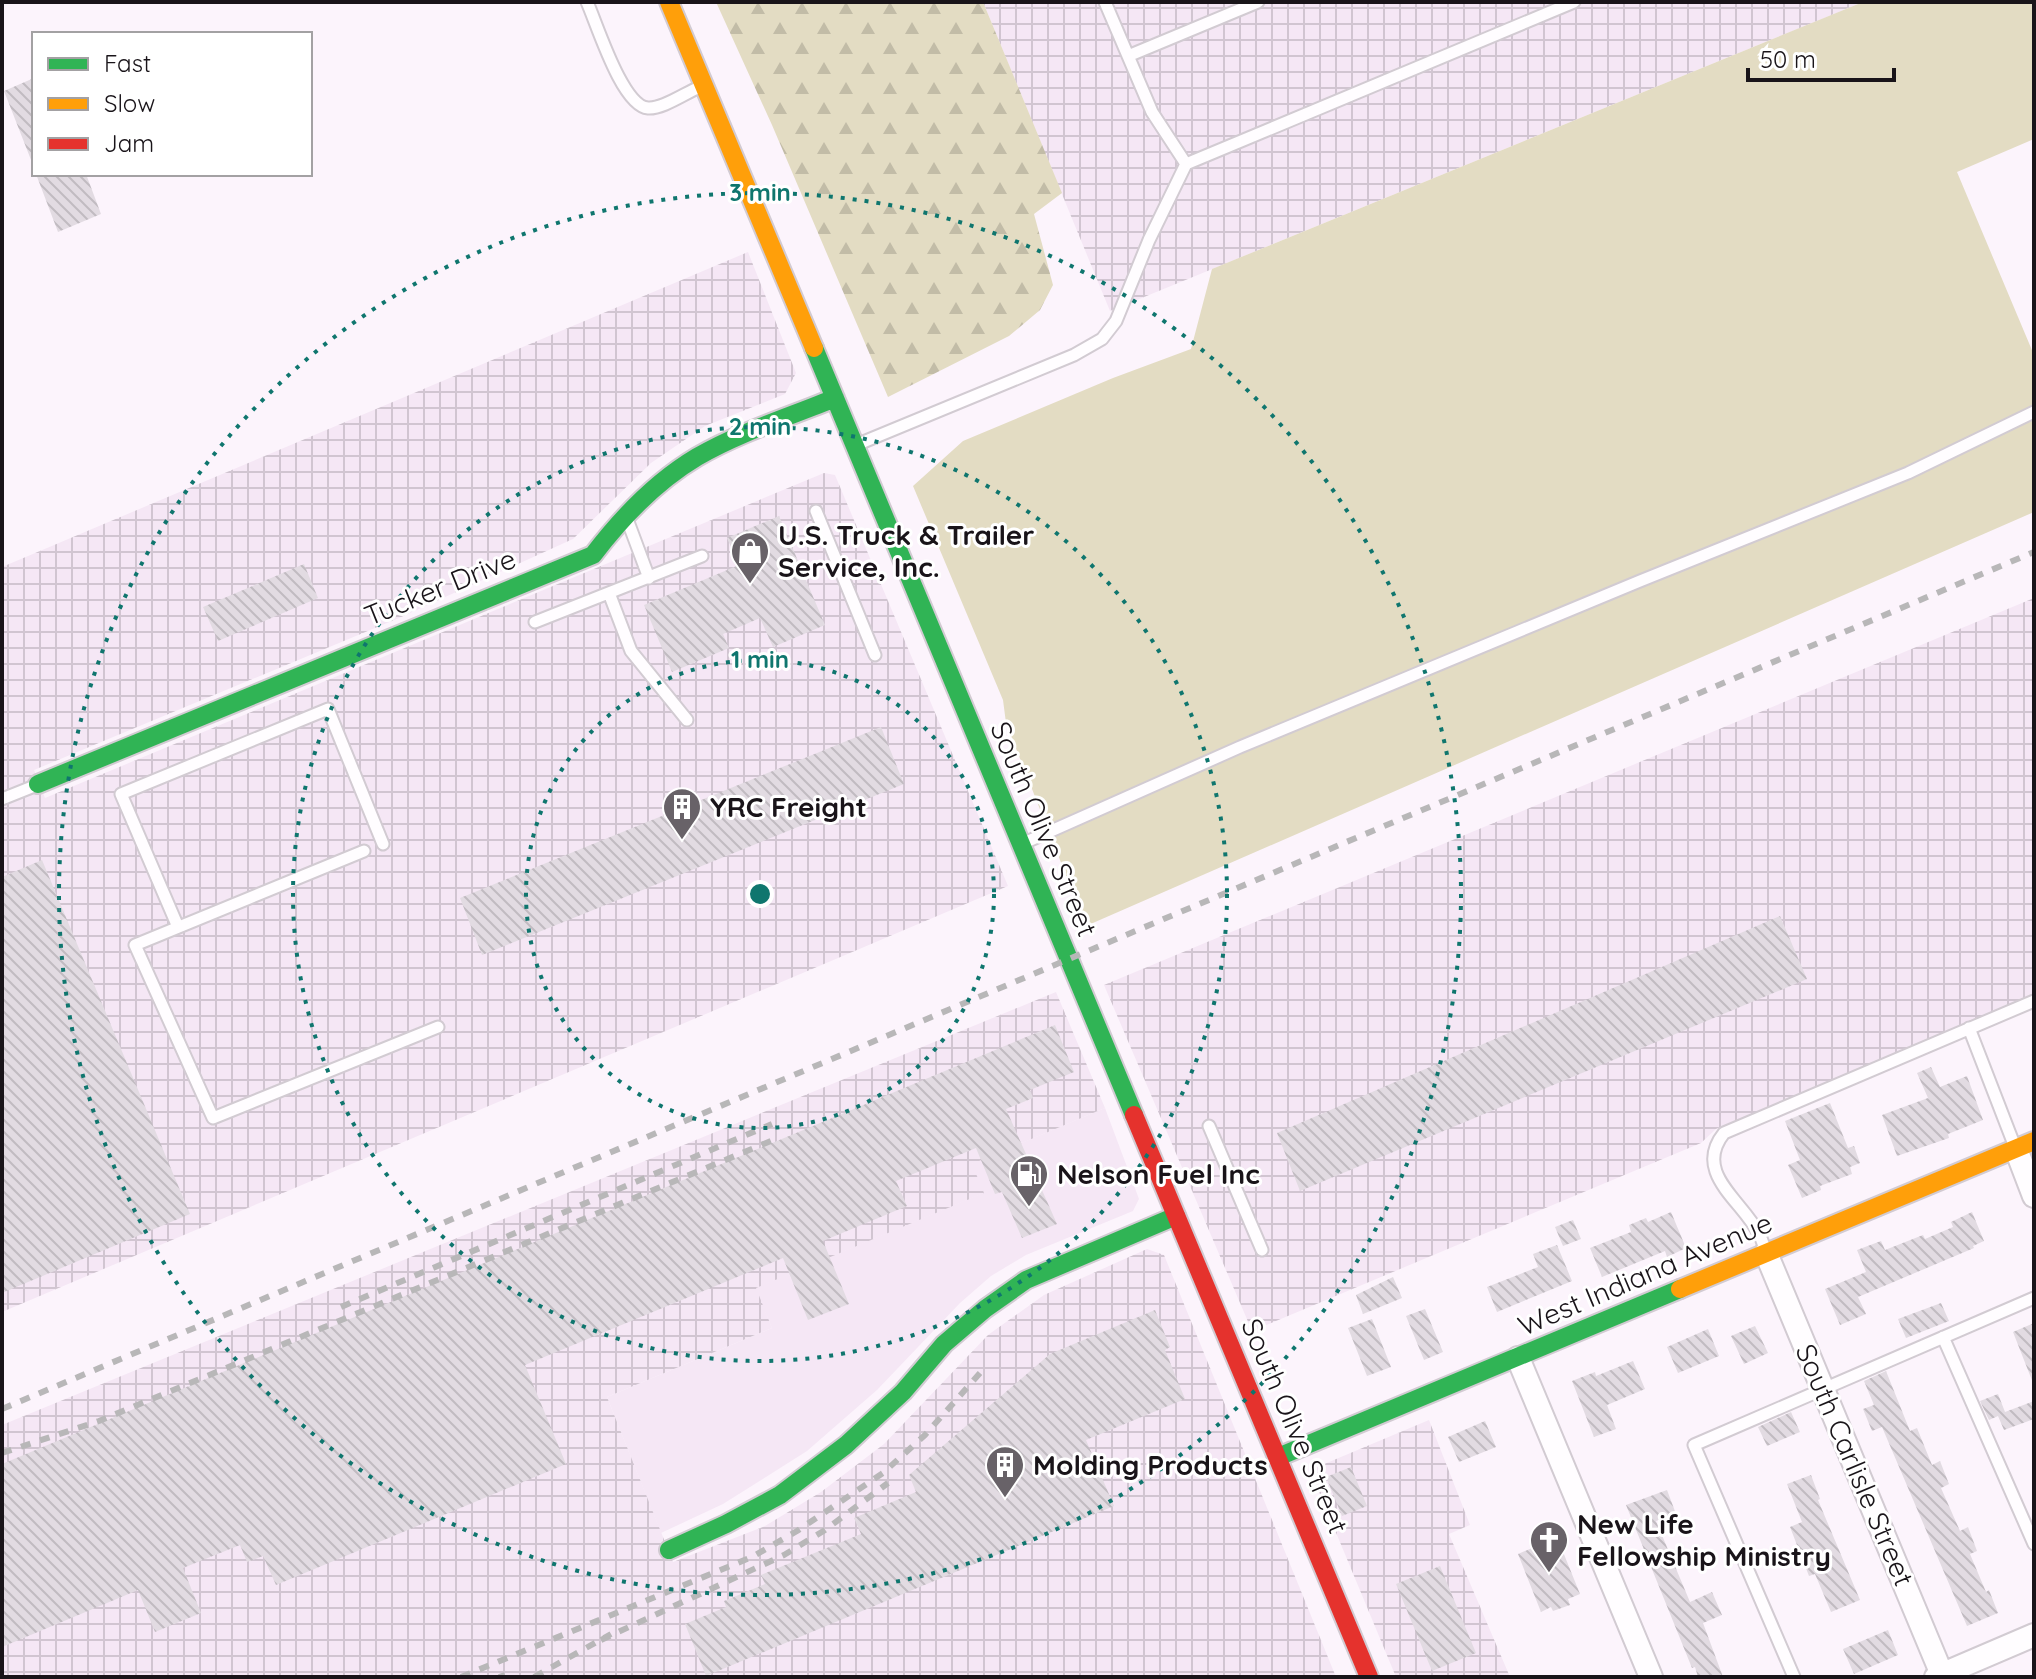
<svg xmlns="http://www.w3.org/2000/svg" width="2036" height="1679" viewBox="0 0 2036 1679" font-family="Quicksand,sans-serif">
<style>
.built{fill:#f5e7f5}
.industrial{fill:url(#industrial-grid)}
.green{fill:#e3dcc3}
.forest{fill:url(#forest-firs)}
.building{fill:url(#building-back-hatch)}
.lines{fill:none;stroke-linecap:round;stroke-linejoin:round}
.lane-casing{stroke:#d2cbd2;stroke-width:15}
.street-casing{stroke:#d2cbd2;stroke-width:26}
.fast-casing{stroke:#d2cbd2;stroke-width:22}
.slow-casing{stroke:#d2cbd2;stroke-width:22}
.jam-casing{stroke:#d2cbd2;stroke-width:22}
.lane{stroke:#fffdff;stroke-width:11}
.street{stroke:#fffdff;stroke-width:22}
.fast{stroke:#30b455;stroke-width:18}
.slow{stroke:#ff9f0a;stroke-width:18}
.jam{stroke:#e5322d;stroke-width:18}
.rail{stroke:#b8b7b8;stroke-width:6;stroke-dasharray:10 10;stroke-linecap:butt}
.ring{fill:none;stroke:#0f766e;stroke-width:4;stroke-dasharray:4 8}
.labels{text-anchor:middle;stroke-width:6;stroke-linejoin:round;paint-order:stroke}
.poi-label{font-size:28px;font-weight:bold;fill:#191419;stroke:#fff;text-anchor:start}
.street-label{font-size:28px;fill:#191419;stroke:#fff}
.centre{fill:#0f766e;stroke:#fff;stroke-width:4}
.ring-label{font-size:24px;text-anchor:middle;font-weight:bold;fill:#0f766e;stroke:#fff;stroke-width:6;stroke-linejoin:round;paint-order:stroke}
</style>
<defs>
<pattern id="industrial-grid" width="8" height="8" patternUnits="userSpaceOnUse" patternTransform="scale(2)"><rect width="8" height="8" fill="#f5e7f5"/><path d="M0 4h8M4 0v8" fill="none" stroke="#d1c5d1"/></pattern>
<pattern id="forest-firs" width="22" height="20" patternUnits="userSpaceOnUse" patternTransform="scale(2)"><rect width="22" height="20" fill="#e3dcc3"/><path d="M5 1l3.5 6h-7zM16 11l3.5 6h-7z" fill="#c2bca7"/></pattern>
<pattern id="building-back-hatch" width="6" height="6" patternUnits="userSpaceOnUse" patternTransform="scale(2)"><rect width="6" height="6" fill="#e2dbe2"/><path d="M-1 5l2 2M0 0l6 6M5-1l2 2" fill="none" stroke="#c1bbc1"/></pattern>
</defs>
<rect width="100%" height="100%" fill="#fcf4fc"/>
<path class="built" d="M1105,1108L1139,1199L1133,1211L1026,1255L991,1276L960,1303L877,1390L807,1451L723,1504L661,1533L607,1397L772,1328L755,1288L983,1193L971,1164Z"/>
<path class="industrial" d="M983,2H1863L1110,311Z
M748,252L796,373L785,394L705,426L651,463L573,539L399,618L34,770L45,798L824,473L835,475L1008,886L2,1312V567Z
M2034,598V995L1716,1129L1701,1143L1252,1331L1104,985Z
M1056,992L1105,1108L972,1164L984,1193L756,1288L772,1328L607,1397L673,1562L765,1526L821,1492L884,1444L988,1335L1044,1295L1147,1249L1164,1255L1336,1677H2V1425Z
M1429,1420L1470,1525L1449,1534L1510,1677H1396L1310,1470Z"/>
<path class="green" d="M1863,2H2034V139L1957,172L2034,355V512L1086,926L1006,723L1003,700L913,486L963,441L1113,378L1191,349L1212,269Z"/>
<path class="forest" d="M716,2H983L1062,193L1034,214L1053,285L1040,310L1009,336L888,397L772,125Z"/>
<path class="building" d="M34,78V165H33L4,91Z
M36,174H86L101,214L58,232Z
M779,516L825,625L773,647L760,618L723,634L729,648L672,672L644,605L739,565L727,538Z
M304,564L318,598L218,641L203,607Z
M881,727L904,784L482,955L460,898Z
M42,860L190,1214L2,1293V877Z
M1780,916L1807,979L1300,1191L1277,1133Z
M1055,1025L1074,1072L1030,1090L1033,1098L1006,1109L1057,1224L1022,1238L1002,1192L995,1194L976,1148L896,1181L907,1206L823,1241L849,1304L808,1320L783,1258L525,1365L566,1464L276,1585L263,1556L247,1562L240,1545L183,1568L201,1613L155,1632L138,1590L2,1647V1464Z
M1931,1067L1940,1087L1967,1076L1983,1120L1948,1134L1949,1138L1897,1156L1882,1115L1928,1098L1917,1073Z
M1830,1103L1848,1148L1854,1146L1860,1163L1850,1167L1852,1174L1820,1186L1821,1190L1802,1198L1788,1165L1800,1160L1785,1121Z
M1671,1212L1686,1248L1667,1257L1665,1251L1602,1277L1590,1248L1631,1232L1629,1225L1646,1218L1648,1222Z
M1972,1212L1984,1241L1973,1246L1974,1248L1858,1297L1866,1314L1840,1325L1825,1289L1866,1272L1857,1250L1881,1241L1885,1250L1923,1235L1925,1239L1953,1227L1951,1222Z
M1573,1220L1581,1239L1563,1246L1555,1227Z
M1557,1245L1572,1281L1497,1312L1487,1287L1538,1267L1533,1254Z
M1393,1277L1402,1298L1363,1314L1356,1295Z
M1941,1303L1949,1321L1906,1338L1898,1319Z
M1425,1309L1443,1352L1424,1360L1406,1316Z
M1155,1310L1170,1347L1165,1350L1185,1399L1086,1440L1114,1506L706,1676L685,1624L726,1607L724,1601L765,1584L761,1575L861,1534L854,1518L916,1492L909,1475L1050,1354Z
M1372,1319L1391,1367L1367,1376L1348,1328Z
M2034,1323V1383H2033L2013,1332Z
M1755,1326L1768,1353L1744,1364L1731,1336Z
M1708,1329L1719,1356L1678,1373L1667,1347Z
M1633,1361L1645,1389L1607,1405L1616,1429L1594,1437L1572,1381L1595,1372L1596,1376Z
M1886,1371L1910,1431L1917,1428L1932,1465L1940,1461L1949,1484L1941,1488L1960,1531L1968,1527L1977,1551L1970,1554L1986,1592L1989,1590L1998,1613L1967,1626L1882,1427L1872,1431L1863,1409L1874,1405L1864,1381Z
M1998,1394L2005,1412L2034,1401V1419L2004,1430L1998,1416L1989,1420L1980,1401Z
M1791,1412L1800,1432L1767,1446L1758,1427Z
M1485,1421L1496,1447L1459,1462L1448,1437Z
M1351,1467L1367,1506L1342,1516L1326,1477Z
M1811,1475L1820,1499L1818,1500L1860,1600L1831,1612L1815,1574L1809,1576L1790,1527L1802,1522L1787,1484Z
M1667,1490L1676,1514L1656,1521L1690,1602L1712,1592L1722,1615L1703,1623L1723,1677H1698L1695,1667L1692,1668L1626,1505Z
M1557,1537L1580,1594L1568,1599L1570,1605L1553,1611L1551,1607L1541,1612L1518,1554Z
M1440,1566L1476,1653L1432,1671L1396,1584Z
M1888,1630L1898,1655L1854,1674L1843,1649Z"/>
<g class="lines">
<g class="lane-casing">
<path id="lane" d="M587,2C597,24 622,106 648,108C663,109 685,93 700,87
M1105,2L1152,112L1186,164
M1128,56L1258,2
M856,445L1074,355L1102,339L1116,321L1149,240L1186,164L1574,2
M816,511L875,655
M627,519L649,578
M609,593L631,651L687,720
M535,622L702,556
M2,799L37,785
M1024,843L1240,747L1640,581L1908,473L2034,412
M364,851L135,945L213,1118L438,1027
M178,927L121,794L328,709L383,844
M1969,1028L2015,1147
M1209,1126L1262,1250
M1766,1252C1764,1247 1762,1239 1759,1234C1743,1201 1692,1173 1724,1133L2034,1001
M1943,1337L2034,1544
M1794,1677L1694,1445L2034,1298"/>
</g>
<g class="street-casing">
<path id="street" d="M2016,1149L2034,1196
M1766,1253L1943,1677
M1518,1358L1651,1677
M1936,1677L2034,1635"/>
</g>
<g class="fast-casing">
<path id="fast" d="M814,348L1134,1115
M38,784L593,555C622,517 655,482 697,457C740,432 789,417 835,398
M1278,1457L1680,1289
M669,1550L726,1524L780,1495L846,1445L903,1392L944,1344L985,1309L1026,1280L1176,1216"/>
</g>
<g class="slow-casing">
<path id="slow" d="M669,2L814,348
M1680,1289L2034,1141"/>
</g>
<g class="jam-casing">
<path id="jam" d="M1134,1115L1369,1677"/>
</g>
<use href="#lane" class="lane"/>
<use href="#street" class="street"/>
<use href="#fast" class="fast"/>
<use href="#slow" class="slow"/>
<use href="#jam" class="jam"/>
<path class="rail" d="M341,1307L772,1124
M2,1409L2034,552
M2,1453L99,1421L778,1138
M601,1640L784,1555L825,1530L888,1483
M461,1677L752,1557L797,1531L883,1473L925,1435L980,1373
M499,1677L505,1675
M534,1677L611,1634"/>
</g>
<g class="ring">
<circle cx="760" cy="894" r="234"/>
<circle cx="760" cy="894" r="467"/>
<circle cx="760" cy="894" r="701"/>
</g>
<defs>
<g id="shop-pin" transform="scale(2)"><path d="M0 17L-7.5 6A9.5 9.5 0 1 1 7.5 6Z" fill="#686268" stroke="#fff"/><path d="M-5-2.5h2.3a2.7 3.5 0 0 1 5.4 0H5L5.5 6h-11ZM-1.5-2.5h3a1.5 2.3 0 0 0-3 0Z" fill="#fff"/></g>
<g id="building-pin" transform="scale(2)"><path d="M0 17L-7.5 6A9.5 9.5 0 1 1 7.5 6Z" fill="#686268" stroke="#fff"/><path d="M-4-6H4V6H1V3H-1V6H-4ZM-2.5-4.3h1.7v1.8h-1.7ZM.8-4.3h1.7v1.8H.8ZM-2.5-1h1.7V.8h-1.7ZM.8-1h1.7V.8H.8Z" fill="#fff"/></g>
<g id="fuel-pin" transform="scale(2)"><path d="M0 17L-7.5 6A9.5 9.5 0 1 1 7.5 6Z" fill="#686268" stroke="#fff"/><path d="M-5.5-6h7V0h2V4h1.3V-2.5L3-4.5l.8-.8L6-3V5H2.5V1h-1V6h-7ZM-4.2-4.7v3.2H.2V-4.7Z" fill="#fff"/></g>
<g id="church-pin" transform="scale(2)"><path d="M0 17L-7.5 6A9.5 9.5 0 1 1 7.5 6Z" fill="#686268" stroke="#fff"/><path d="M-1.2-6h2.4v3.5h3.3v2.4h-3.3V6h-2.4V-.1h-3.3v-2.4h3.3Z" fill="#fff"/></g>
</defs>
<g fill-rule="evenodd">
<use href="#shop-pin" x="750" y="551"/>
<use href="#building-pin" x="682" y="807"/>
<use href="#fuel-pin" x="1029" y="1174"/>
<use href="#building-pin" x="1005" y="1465"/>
<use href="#church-pin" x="1549" y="1540"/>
</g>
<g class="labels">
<g class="poi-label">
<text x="778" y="545">U.S. Truck &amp; Trailer<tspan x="778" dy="32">Service, Inc.</tspan></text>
<text x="710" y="817">YRC Freight</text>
<text x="1057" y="1184">Nelson Fuel Inc</text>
<text x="1033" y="1475">Molding Products</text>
<text x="1577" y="1534">New Life<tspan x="1577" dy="32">Fellowship Ministry</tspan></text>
</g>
<g class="street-label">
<text transform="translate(440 587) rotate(-22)" y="10">Tucker Drive</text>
<text transform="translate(1044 829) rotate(67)" y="10">South Olive Street</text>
<text transform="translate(1645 1274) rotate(-23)" y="10">West Indiana Avenue</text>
<text transform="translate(1295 1426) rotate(67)" y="10">South Olive Street</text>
<text transform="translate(1855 1465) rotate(67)" y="10">South Carlisle Street</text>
</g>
</g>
<circle cx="760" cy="894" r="12" class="centre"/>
<g class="ring-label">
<text x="760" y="201">3 min</text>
<text x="760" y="435">2 min</text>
<text x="760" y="668">1 min</text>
</g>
<rect width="2036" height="1679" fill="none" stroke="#191419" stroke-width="8"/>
<rect x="32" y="32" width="280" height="144" fill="#ffffff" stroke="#a3a1a3" stroke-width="2"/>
<rect x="48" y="58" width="40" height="12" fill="#30b455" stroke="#a3a1a3" stroke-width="2"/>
<text x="104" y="72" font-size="24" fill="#191419">Fast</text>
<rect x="48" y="98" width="40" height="12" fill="#ff9f0a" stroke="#a3a1a3" stroke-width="2"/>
<text x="104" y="112" font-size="24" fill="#191419">Slow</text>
<rect x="48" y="138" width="40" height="12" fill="#e5322d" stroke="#a3a1a3" stroke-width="2"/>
<text x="104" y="152" font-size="24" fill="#191419">Jam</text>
<path d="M1748 68v12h146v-12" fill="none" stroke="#191419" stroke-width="4"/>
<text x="1760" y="68" font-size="24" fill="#191419" stroke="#ffffff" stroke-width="6" paint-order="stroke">50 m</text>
</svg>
